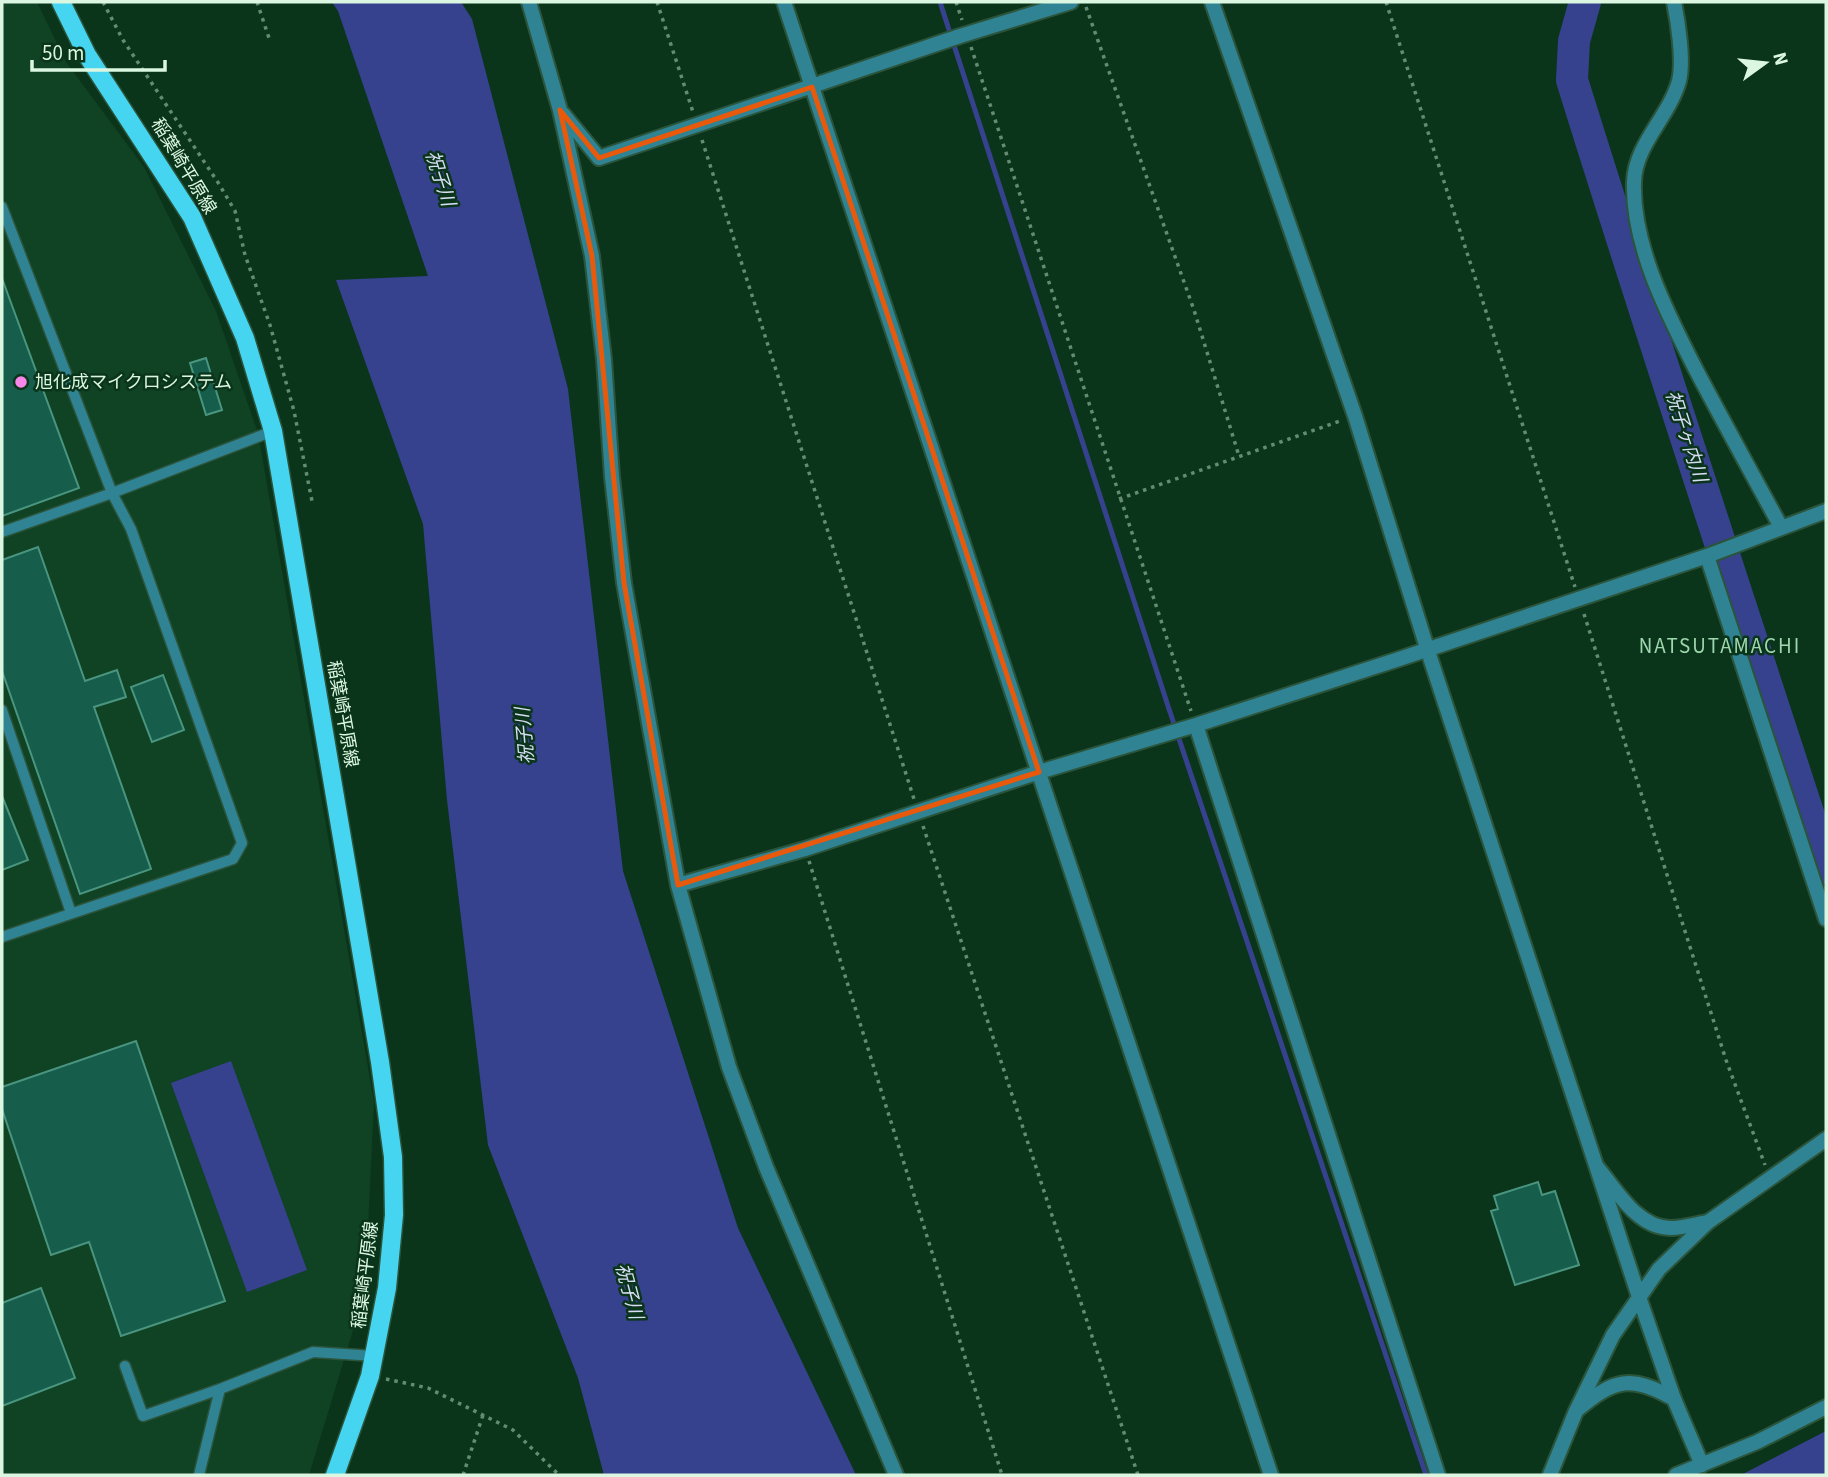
<svg xmlns="http://www.w3.org/2000/svg" width="1828" height="1477" viewBox="0 0 1828 1477" font-family="'Source Sans 3','Noto Sans JP',sans-serif">
<style>
.built{fill:#104224}
.water{fill:#36428d}
.lines{fill:none;stroke-linecap:round;stroke-linejoin:round}
.stream{stroke:#36428d;stroke-width:5}
.river{stroke:#36428d;stroke-width:32}
.building{fill:#165d4b;stroke:#4a9580;stroke-width:2}
.service-casing{stroke:#2b543b;stroke-width:13}
.minor-casing{stroke:#2b543b;stroke-width:18}
.tertiary-casing{stroke:#2b543b;stroke-width:18}
.primary-casing{stroke:#2b543b;stroke-width:21}
.path{stroke:#668b73;stroke-width:3.5;stroke-dasharray:3.5 5;stroke-linecap:butt}
.service{stroke:#2f8393;stroke-width:10}
.minor{stroke:#2f8393;stroke-width:14}
.tertiary{stroke:#2f8393;stroke-width:14}
.primary{stroke:#45d5f0;stroke-width:18}
.marked{fill:none;stroke:#e8590c;stroke-width:5;stroke-linejoin:round}
.poi-dot{fill:#f987e9;stroke:#0a351b;stroke-width:2.5}
.labels{text-anchor:middle;stroke-width:5;stroke-linejoin:round;paint-order:stroke}
.street-label{font-size:18px;fill:#dbf7e1;stroke:#0a351b}
.poi-label{font-size:18px;fill:#dbf7e1;stroke:#0a351b;text-anchor:start}
.water-label{font-size:19px;font-style:italic;fill:#d7ddf3;stroke:#0a351b}
.quarter-label{font-size:21px;letter-spacing:2px;fill:#9ed7ad;stroke:#0a351b}
</style>
<rect width="100%" height="100%" fill="#0a351b"/>
<path class="built" d="M2,2H37L66,62L144,167L216,311L258,433L374,1102L365,1291L309,1475H2Z"/>
<path class="water" d="M332,2H461L472,19L568,389L623,871L738,1228L856,1475H604L578,1378L488,1145L447,800L423,524L336,280L428,276L338,11Z
M231,1061L307,1270L247,1292L171,1083Z
M1826,1431L1825,1475H1741Z"/>
<g class="lines">
<path class="stream" d="M940,2L1168,706L1426,1475"/>
<path class="river" d="M1585,2L1574,41L1572,80C1654,344 1741,606 1826,868"/>
</g>
<path class="building" d="M3,281L79,488L2,516V282Z
M206,358L222,410L206,415L190,363Z
M38,547L85,681L117,670L126,697L94,707L151,869L80,894L2,671V560Z
M163,675L184,730L152,742L131,687Z
M2,796L28,860L2,870Z
M136,1041L225,1301L121,1336L89,1242L51,1255L2,1109V1087Z
M1538,1182L1542,1195L1555,1191L1579,1265L1515,1285L1491,1211L1498,1209L1494,1196Z
M41,1288L75,1378L2,1406V1303Z"/>
<g class="lines">
<g class="service-casing">
<path id="service" d="M2,207L112,493L131,529L242,843L233,859L2,937
M2,532L112,493L273,431
M2,710L71,913
M125,1366L143,1416L220,1389
M199,1475L220,1389L313,1352L375,1356"/>
</g>
<g class="minor-casing">
<path id="minor" d="M529,2L560,110L592,256L604,359L612,477L624,583L678,885L729,1067L766,1167L896,1475
M784,2L1271,1475
M1212,2L1355,416L1427,648
M1674,2C1678,22 1684,61 1679,81C1669,117 1635,144 1634,182C1632,245 1667,313 1695,368C1723,421 1752,474 1781,527
M563,114L599,158L960,36L1071,2
M1707,556L1826,919
M1196,725L1438,1475
M678,885L805,849L1039,772L1196,725L1396,660L1707,556L1826,511
M1597,1167C1616,1189 1637,1228 1670,1228C1683,1228 1696,1224 1708,1222
M1577,1410C1614,1379 1631,1374 1674,1399
M1676,1475L1757,1442L1826,1407"/>
</g>
<g class="tertiary-casing">
<path id="tertiary" d="M1427,648L1640,1300L1674,1399L1702,1465
M1550,1475L1576,1411L1613,1335L1659,1269L1708,1222L1826,1139"/>
</g>
<g class="primary-casing">
<path id="primary" d="M61,2L87,55L192,217L245,338L273,431L380,1062L393,1157L394,1215L387,1288L370,1376L335,1475"/>
</g>
<path class="path" d="M103,2L123,40L219,184L235,211L245,255L270,325L294,411L312,501
M257,2L269,38
M657,2L693,112
M956,2L962,20
M1386,2L1575,587
M1086,7L1194,310L1239,456
M971,47L1191,711
M702,140L914,799
M1119,499L1340,421
M1584,614L1726,1060L1765,1165
M923,826L1138,1475
M809,861L1002,1475
M386,1379L428,1388L513,1430L559,1475
M463,1475L483,1415"/>
<use href="#service" class="service"/>
<use href="#minor" class="minor"/>
<use href="#tertiary" class="tertiary"/>
<use href="#primary" class="primary"/>
</g>
<path class="marked" d="M812,87L1039,772L678,885L624,583L592,256L560,110L599,158Z"/>
<circle class="poi-dot" cx="21" cy="382" r="7"/>
<g class="labels">
<g class="street-label">
<text transform="translate(184 166) rotate(59)" y="6">稲葉崎平原線</text>
<text transform="translate(343 714) rotate(80)" y="6">稲葉崎平原線</text>
<text transform="translate(365 1275) rotate(-83)" y="6">稲葉崎平原線</text>
</g>
<g class="poi-label">
<text x="35" y="388">旭化成マイクロシステム</text>
</g>
<g class="water-label">
<text transform="translate(441 178) rotate(72)" y="7">祝子川</text>
<text transform="translate(1687 436) rotate(72)" y="7">祝子ヶ内川</text>
<text transform="translate(524 736) rotate(-95)" y="7">祝子川</text>
<text transform="translate(630 1291) rotate(75)" y="7">祝子川</text>
</g>
<g class="quarter-label">
<text x="1720" y="653">NATSUTAMACHI</text>
</g>
</g>
<rect width="1828" height="1477" fill="none" stroke="#dbf7e1" stroke-width="7"/>
<g transform="translate(1765 63) rotate(75)" stroke="#0a351b" stroke-width="5" paint-order="stroke">
<path d="M0-5L12 26L0 18L-12 26Z" fill="#dbf7e1"/>
<text y="-10" font-size="19" font-weight="bold" text-anchor="middle" fill="#dbf7e1">N</text>
</g>
<path d="M32 60v10h133v-10" fill="none" stroke="#dbf7e1" stroke-width="3.5"/>
<text x="42" y="60" font-size="21" fill="#dbf7e1" stroke="#0a351b" stroke-width="5" paint-order="stroke">50 m</text>
</svg>
